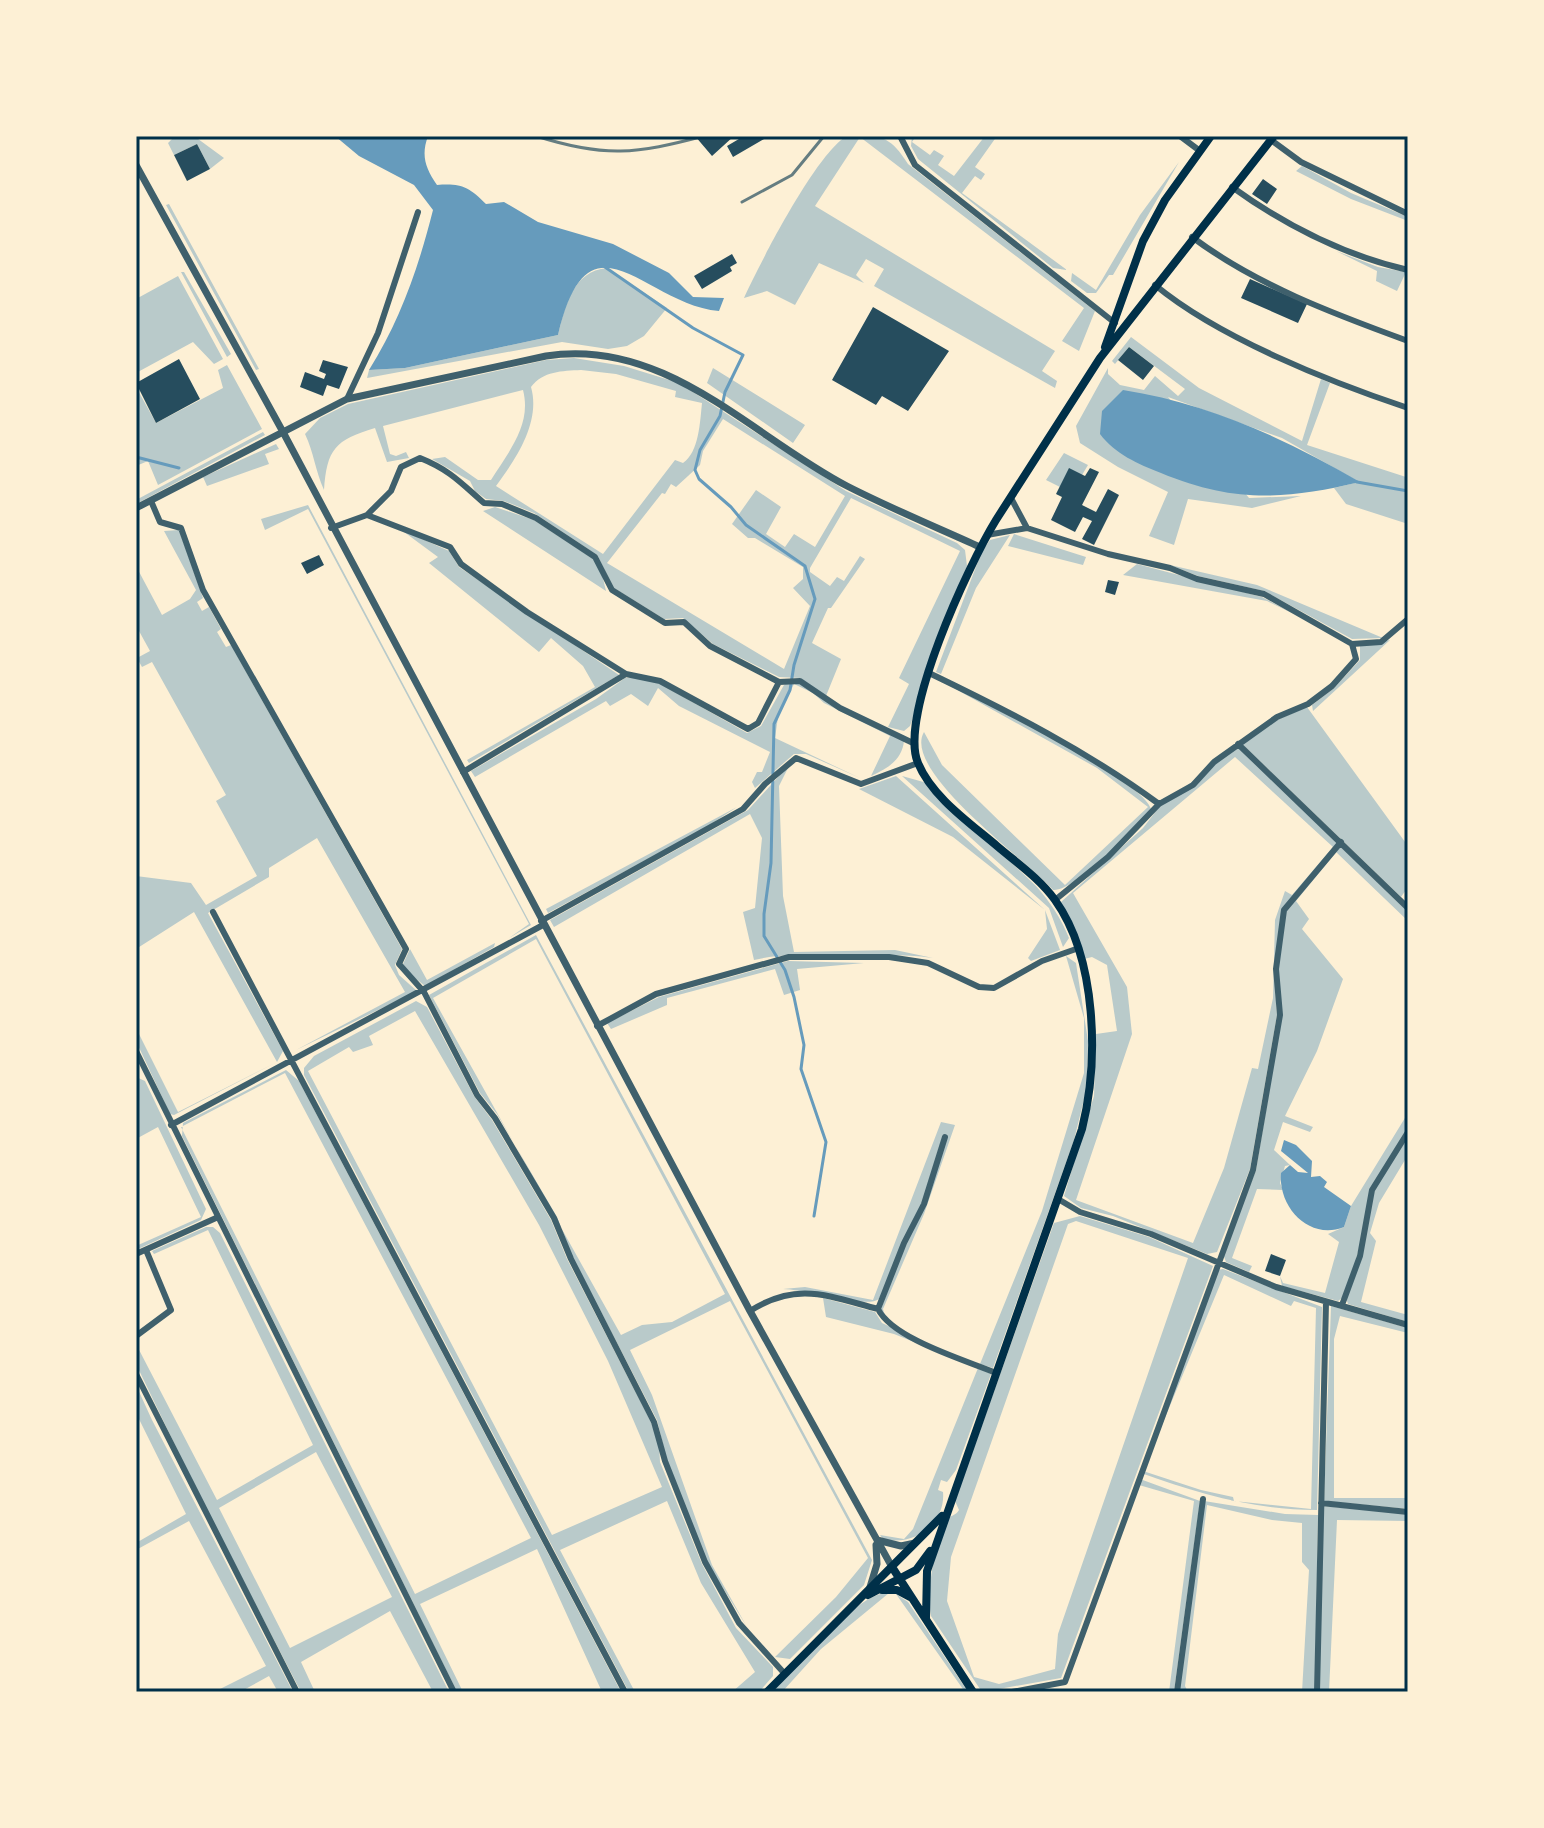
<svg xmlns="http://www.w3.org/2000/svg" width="1544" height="1828" viewBox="0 0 1544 1828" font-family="'Fira Sans',sans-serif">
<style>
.green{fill:#b9caca;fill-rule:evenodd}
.water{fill:#669bbc}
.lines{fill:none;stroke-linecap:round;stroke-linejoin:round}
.stream{stroke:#669bbc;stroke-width:3}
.building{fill:#264d5e}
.minor{stroke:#3f606c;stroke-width:6}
.tertiary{stroke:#3f606c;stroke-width:7}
.secondary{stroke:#003049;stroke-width:8}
.rail{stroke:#657d81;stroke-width:3}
.neatline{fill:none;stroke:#003049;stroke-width:3}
</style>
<rect width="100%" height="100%" fill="#fdf0d5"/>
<path class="green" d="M175,136H194L224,158L210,169L197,144L174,155L168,143Z
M847,136C881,136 889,134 908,164L1095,311L1079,351L1062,341L1084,308L860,137L815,206L1055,351L1042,371L1057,381L1055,388L874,286L884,269L866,259L856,275L864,283L819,263L795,305L767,291L744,298C760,263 817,152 847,136Z
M912,136H916L912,142L930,155L934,150L944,156L938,165L954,176L985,136H997L975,167L985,174L981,180L975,176L962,193L1067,270L1053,268L918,159L911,146Z
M1179,162L1113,275H1109L1096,293H1087L1071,281L1072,273L1096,290L1140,215Z
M1302,166L1351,193L1408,217V221L1351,199L1296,171Z
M169,204L259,369L256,370L166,205Z
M1336,251L1378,267L1406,272L1397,291L1376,281L1377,271Z
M607,268L667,308L644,336L627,346L608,349L562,342L367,378L369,370L405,368L558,335C565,306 573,271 607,268Z
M181,272H184L231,354L227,357Z
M178,276L223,359L214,364L193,342L136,373V299Z
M1131,337L1199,388L1302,441L1321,379L1330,383L1307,445L1406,477L1408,473V533L1405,523L1346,504L1334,488L1359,482L1282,438L1168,397L1249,498L1301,496L1252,508L1188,499L1174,545L1149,536L1168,492L1118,467L1080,443L1076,426L1108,368V374L1120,385L1144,390L1155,376L1178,396L1185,389L1129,347L1115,364L1112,361Z
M574,358L624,366L679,383L846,491L957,543L965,550L967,566L910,726L904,731L888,727L909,684L899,678L960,551L851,498L810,568V572L830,586L837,577L844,581L860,556L865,559L831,608H828L812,643L841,659L826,696L800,678L779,677L713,644L683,618L664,619L614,588L597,555L534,513L504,501L486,499L475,491L470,481L432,459L445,457L478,480H491C509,451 532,425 523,390L383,426L390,454L396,456L406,452L409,458L387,462L375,428C335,440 327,449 324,490C315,470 314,453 305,434L320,418L348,404L546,360ZM581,370L616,374L676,391L675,397L702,403C700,422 699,452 683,463L675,460L603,554L496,486C516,459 541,422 531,387C543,371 562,371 581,370ZM723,419L845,496L815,547L794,534L785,547L766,534L781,507L756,490L732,524L748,538H755L803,567V579L793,588L810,606L784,669L607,563L662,493L665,494L671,484L676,487L700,465L703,451Z
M227,365L262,429L158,485L148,461L136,466V387L156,423L223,388L218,370Z
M713,368L805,425L793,443L707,383Z
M263,432L265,435L136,504V500Z
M276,444L279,449L265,454L269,464L207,486L203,477Z
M1064,453L1088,465L1082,475L1060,487L1046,480Z
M308,505L531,925L509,938L529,924L308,509L265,530L261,519Z
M495,507L534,520L592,558L600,566L606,591L483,511Z
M400,529L449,551L459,567L619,675L469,763L467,760L595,687L583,666L551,638L539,652L429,563L438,557Z
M179,530L203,598L197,602L202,611L209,607L221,629L217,632L226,647L231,645L402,949L395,965L399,975L417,991L296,1050L405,992L317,838L269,868V877L208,913L283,1051L277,1062L174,1115L170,1114L136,1041V1028L178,1112L277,1062L194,912L136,949V876L191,883L206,905L257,876L216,801L226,795L152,662L142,667L137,658L150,651L139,631L136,632V566L162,615L190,599L196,590L164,531Z
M1014,534L1086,557L1083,565L1008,546Z
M1010,535L976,588L941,674L936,672L982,551L990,540Z
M1137,564L1262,597L1294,614L1267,601L1123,575Z
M1170,565L1257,585L1383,638L1352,639L1264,591L1198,576Z
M1390,640L1313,711L1312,705L1334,688L1360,660V646Z
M635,677L659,683L747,733L761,726L784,685L789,682L800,683L839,710L904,741C902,760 887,769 871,776L890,736L824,703L813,693L794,684L778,717L775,738L860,778L806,754H794L755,788L752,782L757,772H762L770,752L679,706L658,688L648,706L631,694L610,706L606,701L475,777L471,771L596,699L625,678Z
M943,682C979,700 1141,778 1151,809C1137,826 1075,892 1053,890C1029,862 901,771 924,732L942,765L1065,885L1148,807L1097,768Z
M1307,707L1408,846V887L1401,897L1242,744L1279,719Z
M1238,747L1408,912V921L1336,852L1296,901L1309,919L1302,929L1343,979L1317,1051L1285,1116L1313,1127L1310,1132L1283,1122L1274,1150L1290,1165L1285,1166L1280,1183L1283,1190L1257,1189L1232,1258L1252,1266L1249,1272L1226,1262L1223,1254L1256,1170L1282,1014L1274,969L1277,1015L1250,1169L1217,1252L1207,1254L1113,1216L1081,1208L1064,1196L1094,1096L1096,1034L1117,1031L1107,965L1092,957L1084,959L1061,902L1143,828L1160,806ZM1235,757L1333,847L1292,895L1285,891L1275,920L1273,998L1258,1069L1252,1068L1224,1168L1193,1243L1076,1200L1132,1034L1127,987L1073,893Z
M790,764L779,786L783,896L794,952L895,950L933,958C893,952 861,957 821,956C796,955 779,954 754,960L743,912L755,908L762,838L750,814L554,927L550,920L748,810Z
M896,776L1045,910L1060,950L1031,961L1028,958L1047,929L1045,910L953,837L859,789Z
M902,776L927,783L1036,886C1050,902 1061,918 1069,938L1063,947L1049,908Z
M737,807L705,828L548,913L546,909Z
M536,935L872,1560L864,1585L790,1659L775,1657L836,1597L868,1558L730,1301L630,1350L652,1395L712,1565L747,1627L707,1562L667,1461L657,1420L573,1258L557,1217L497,1114L480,1093L429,995ZM536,939L725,1294L672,1322L642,1325L621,1335L433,998Z
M495,943L494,947L425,986L405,970L403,964L410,949L427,980Z
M1066,956L1076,963L1088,1041L1087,1087L1074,1140L993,1368L980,1364L1042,1211L1084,1073V1018Z
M788,961L864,963L797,969L800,990L784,995L775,969L667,998V1005L611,1029L607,1023L659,997Z
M416,1001L427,1007L474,1096L492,1120L551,1220L567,1259L651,1422L659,1443L660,1462L702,1564L736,1628L773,1667V1676L759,1692H732L755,1672L701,1583L667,1501L560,1550L635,1692H629L304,1075V1068L314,1056ZM415,1011L539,1225L608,1361L662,1487L552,1535L308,1071L349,1047L353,1052L373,1045L369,1036Z
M286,1070L299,1081L621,1692H602L537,1549L420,1604L463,1692H457L182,1136L183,1123ZM285,1073L531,1538L415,1594L181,1127Z
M136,1077L145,1081L206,1209L201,1220L136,1250V1246L201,1217L158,1127L136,1139Z
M1408,1113V1128L1370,1189L1358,1256L1342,1298L1338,1301L1282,1286L1280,1276L1283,1283L1325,1293L1339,1242L1328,1234L1344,1227L1351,1206Z
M941,1122L955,1125L924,1214L883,1309L886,1319L881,1309L905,1245L926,1205L943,1135L922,1203L879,1299C866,1309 804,1289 783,1289L805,1287L873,1300Z
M1408,1135V1155L1379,1203L1370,1233L1376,1241L1361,1302L1408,1315V1322L1348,1304L1346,1298L1374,1190Z
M1080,1216L1149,1237L1213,1266L1061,1678L982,1692L931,1616C926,1596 935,1531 950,1517C953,1515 957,1514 959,1510L955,1501L1054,1223ZM1076,1221L1188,1258L1058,1634L1055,1669L999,1684L974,1677L947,1601L951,1557L1068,1224Z
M206,1227H213L220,1233L449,1692H433L390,1611L301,1662L315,1692H301L201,1499L136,1364V1344L217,1500L313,1445L208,1230L154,1254L152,1251ZM316,1452L392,1597L290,1648L219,1508Z
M1223,1269L1322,1307L1317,1510C1255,1510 1199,1494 1141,1473L1217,1270ZM1224,1275L1291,1306L1294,1301L1316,1308L1311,1509L1234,1501L1233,1497L1201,1490L1143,1471Z
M823,1298L875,1312L882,1323L974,1366L894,1334L826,1317Z
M1331,1306L1408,1328V1333L1340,1316L1334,1339V1498H1408V1509L1324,1501Z
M978,1368L991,1374L956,1470L947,1482L941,1480L938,1490L943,1492C946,1524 913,1547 883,1539L880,1535L904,1539L913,1529Z
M136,1385L152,1420L293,1692H278L269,1676L240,1692H214L266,1666L189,1521L136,1550V1543L186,1514L136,1413Z
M1140,1479L1200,1501L1174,1692H1169L1194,1501L1139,1485Z
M1204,1501L1285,1514L1318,1515L1315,1692H1302L1309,1570L1302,1562V1523L1272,1520L1207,1505L1185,1686L1188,1692H1179Z
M1323,1506L1408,1514V1521L1337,1520L1329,1692H1319Z
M889,1593L821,1649L782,1692H773C795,1667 857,1591 889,1593Z
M896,1594L908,1602L968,1692H965Z"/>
<path class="water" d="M335,136H428C421,155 425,168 437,185C461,183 469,187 486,204L504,202L538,222L613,244L669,273L693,297L724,298L719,311C645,305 589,203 558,335L405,368L369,370C400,321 419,266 433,210L414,185L359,156Z
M1123,390C1208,403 1286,439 1360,482C1284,500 1234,503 1161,473C1138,464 1115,454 1100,434L1102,411Z
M1284,1140L1296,1145L1312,1161L1311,1177L1320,1176L1327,1182L1324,1187L1351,1206L1344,1227C1310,1241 1278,1208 1281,1173L1290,1165L1298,1172L1308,1173L1281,1151Z"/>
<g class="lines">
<path class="stream" d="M602,265L693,328L743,355L725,392L720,416L700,450L695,470L699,479L731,507L746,525L805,566L815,599L794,665L790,690L774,724L771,863L764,914V936L785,970L794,997L804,1045L801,1069L826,1142L814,1216
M136,457L179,468
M1357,482L1408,491"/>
</g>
<path class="building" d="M695,136H734L712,156Z
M744,136H761L764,139L733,157L727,146Z
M197,144L210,169L187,181L174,155Z
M1263,179L1277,189L1267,204L1252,194Z
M732,254L737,263L730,267L732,271L702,289L694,276Z
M1250,279L1307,304L1298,323L1241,298Z
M873,307L949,351L908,411L882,396L876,405L832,380Z
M1129,347L1154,366L1143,380L1118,360Z
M179,359L200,399L156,423L136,383Z
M323,360L348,367L339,389L327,385L323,396L300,387L305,372L324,379L326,374L319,371Z
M1069,468L1085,476L1090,468L1099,472L1082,505L1096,512L1108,489L1119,495L1094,545L1082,539L1092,521L1083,517L1075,532L1051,520L1062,497L1056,494Z
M319,555L324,565L307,574L301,563Z
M1108,580L1119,582L1115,595L1105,592Z
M1271,1254L1286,1260L1280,1276L1265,1271Z"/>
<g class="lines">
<path class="minor" d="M900,136L915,165L1115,323
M1180,136L1200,151
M1271,140L1301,162L1408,214
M1232,187C1286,226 1343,255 1408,270
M1192,237C1256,285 1334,314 1408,341
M1155,285C1219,338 1330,382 1408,408
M347,399L378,333L418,212
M1011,498L1027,528
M151,501L160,522L181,528L203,590L406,949L399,964L424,992L477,1095L495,1118L554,1218L571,1259L654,1422L665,1461L705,1562L739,1623L784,1673
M367,515L391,491L401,467L420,458C450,470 461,483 484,503L502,504L536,518L595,557L612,590L665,623L684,622L710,646L779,682L800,681L840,708L913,743
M331,528L367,515L450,547L461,564L527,612L626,674L660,681L748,729L758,723L779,682
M987,535L1027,528L1108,554L1170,568L1197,579L1264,594L1352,644
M1352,644L1381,642L1408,619
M929,673C1008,711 1087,751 1159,804
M1238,744L1408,908
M463,772L626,674
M1055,900L1108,857L1159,804L1193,785L1214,762L1277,717L1308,704L1332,686L1356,659L1352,644
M213,912L625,1692
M541,921L743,809L765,784L796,758L861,784L918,763
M597,1026L656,994L789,957H889L928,963L979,987L994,988L1042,961L1076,949
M136,1051L454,1692
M171,1125L543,925
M945,1137L924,1204L904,1243L878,1309C893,1339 965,1360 996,1373
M1058,1199L1080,1212L1151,1234L1276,1287L1408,1325
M136,1254L216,1218
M1342,1305L1360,1256L1372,1190L1408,1132
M750,1311C797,1281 828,1296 878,1309
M136,1336L171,1310L146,1250
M136,1374L297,1692
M1321,1503L1408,1512
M1012,1692L1065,1682L1253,1170L1280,1015L1276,969L1284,910L1341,842
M1177,1692L1203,1499
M1317,1692L1326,1302"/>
<path class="tertiary" d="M136,165L283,432L750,1311L892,1567
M136,508L347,399L546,356C665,337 751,436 847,486C890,508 936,527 980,547
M877,1540L901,1546L915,1543
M870,1587L877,1564L876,1545"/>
<path class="secondary" d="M1105,347L1143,241L1165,200L1211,136
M892,1567L973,1692
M882,1590H897L910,1597
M868,1595L916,1570L930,1551
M926,1618L927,1571L1082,1129C1099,1061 1097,959 1055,900C1040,879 1017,863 997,846C970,823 932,797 918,763C898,716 969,564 996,520L1100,358L1274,136
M767,1692L942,1516"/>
<path class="rail" d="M536,136C605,158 636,154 704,136
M742,202L792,175L824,136"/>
</g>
<rect width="1544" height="1828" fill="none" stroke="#fdf0d5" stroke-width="276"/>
<rect x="138" y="138" width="1268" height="1552" class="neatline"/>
</svg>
